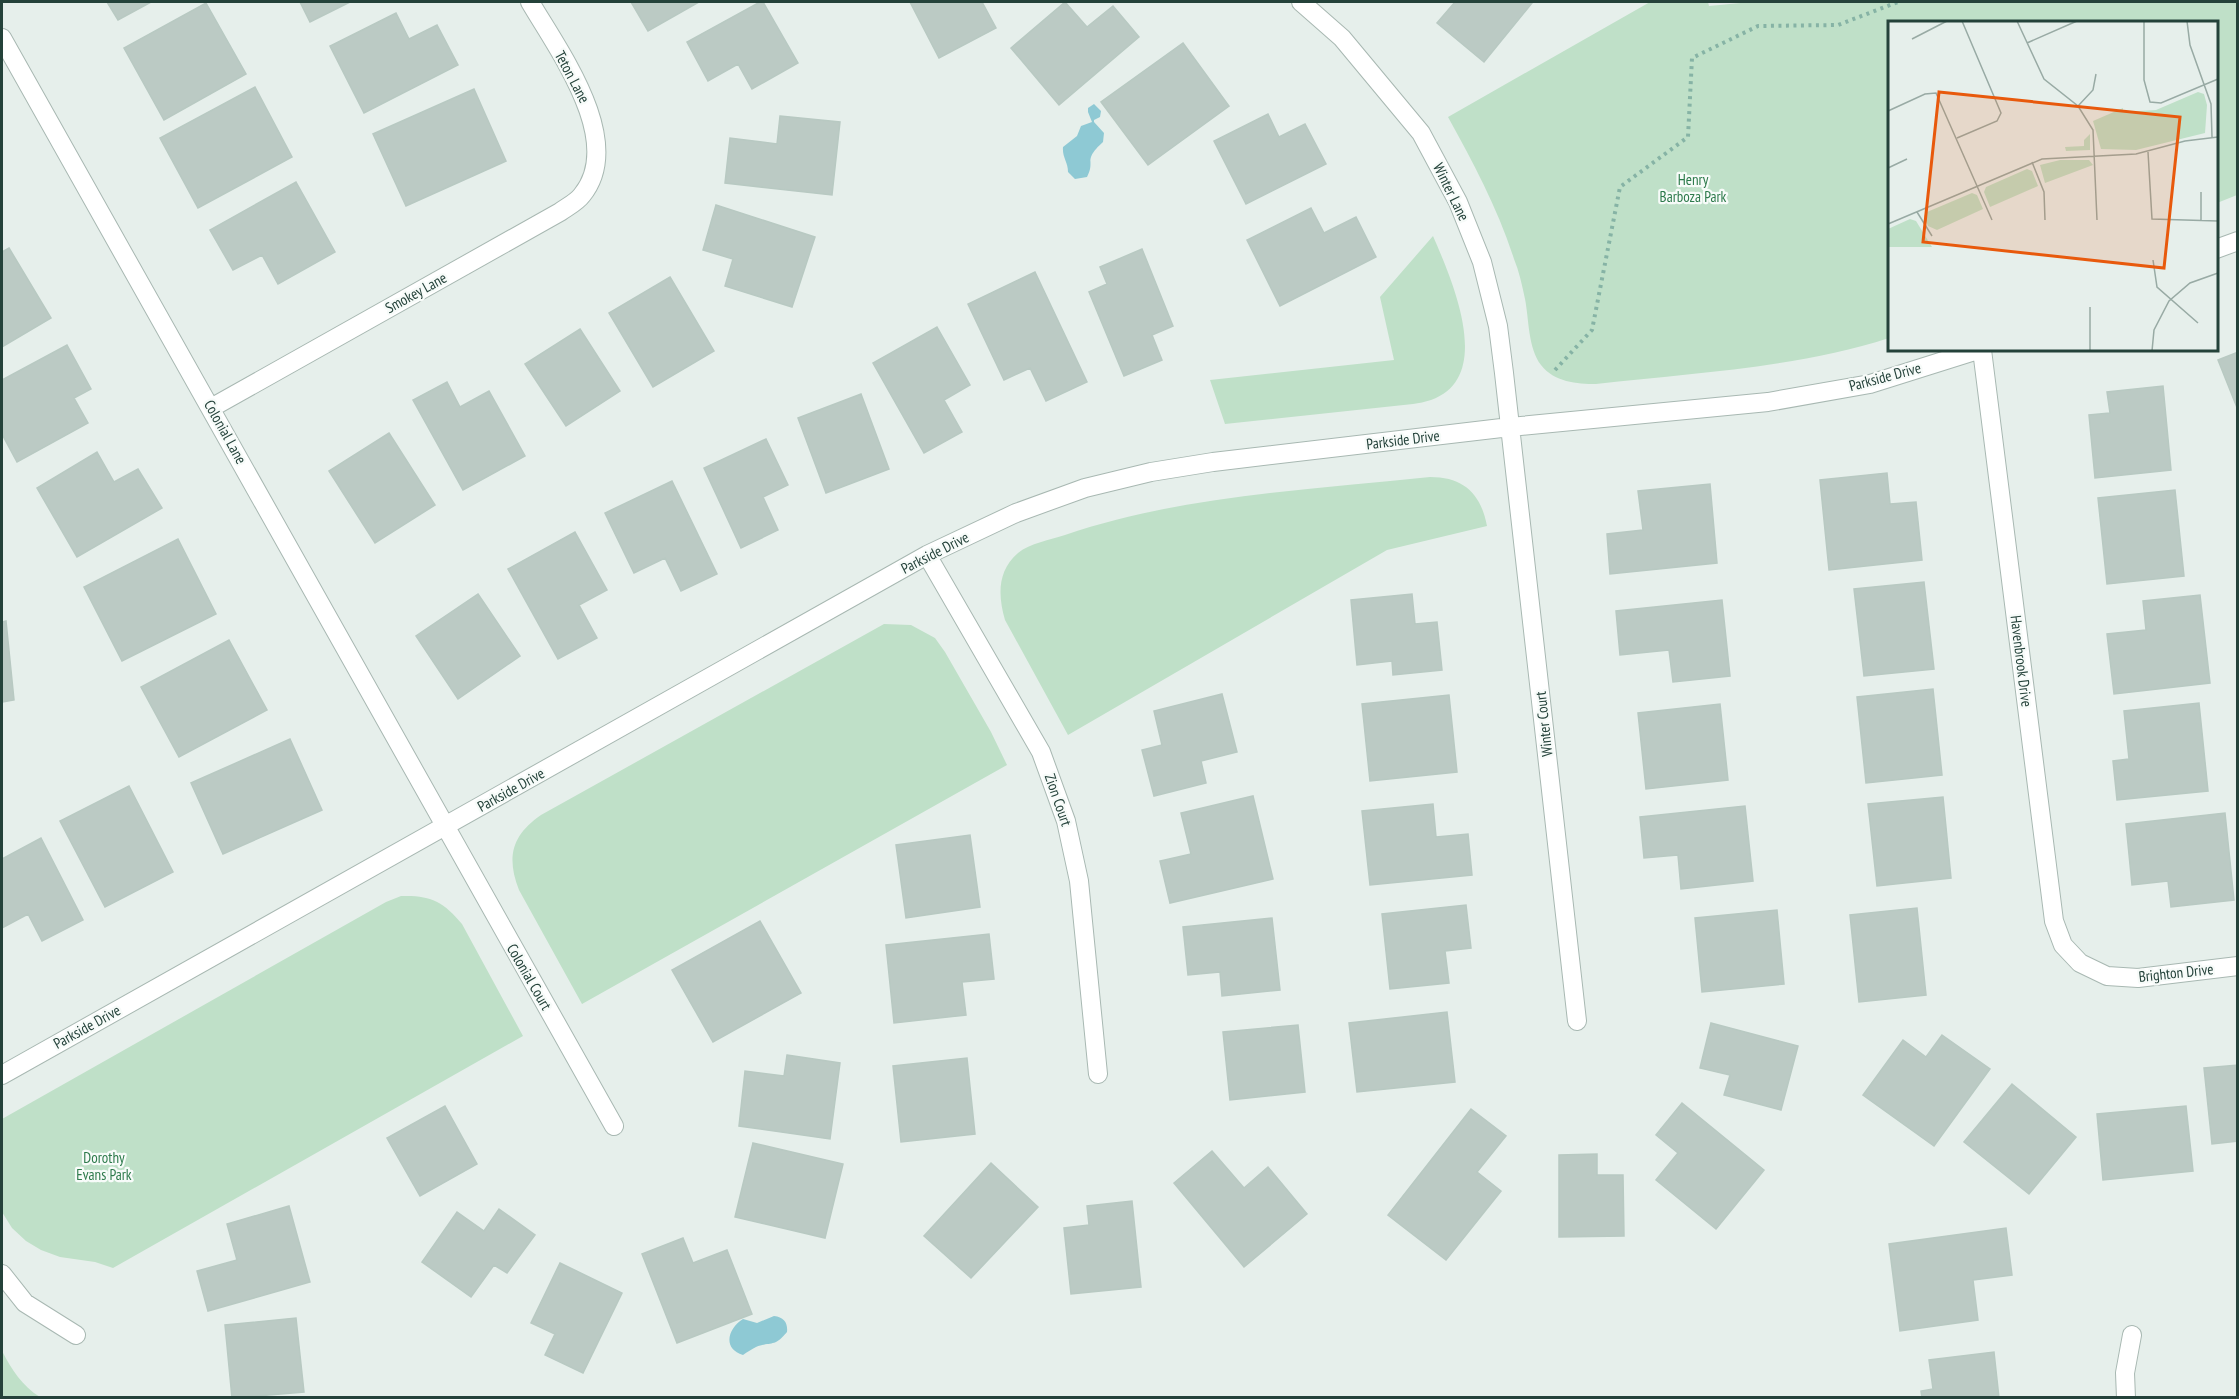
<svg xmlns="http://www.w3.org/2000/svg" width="2239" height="1399" viewBox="0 0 2239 1399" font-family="'PT Sans Narrow',sans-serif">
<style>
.green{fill:#bfe0c8}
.water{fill:#8ec9d4}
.building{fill:#bbcac4;stroke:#b8c9c2;stroke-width:1.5}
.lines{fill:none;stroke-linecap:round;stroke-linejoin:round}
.street-casing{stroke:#a8b8b2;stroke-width:20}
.path{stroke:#86b3a5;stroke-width:4;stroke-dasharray:3 4.5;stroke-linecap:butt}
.street{stroke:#fff;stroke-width:18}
.labels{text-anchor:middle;stroke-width:4.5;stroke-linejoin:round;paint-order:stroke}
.street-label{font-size:15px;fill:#24423a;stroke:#f7fbf9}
.park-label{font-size:15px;fill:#2d7a4b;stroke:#f7fbf9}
.inset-road{fill:none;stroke:#98aaa4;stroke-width:1.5}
.view{fill:#e8590c;fill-opacity:0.15;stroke:#e8590c;stroke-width:3}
.inset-edge{fill:none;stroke:#24423a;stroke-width:3}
</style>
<rect width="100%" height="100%" fill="#e6efeb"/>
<path class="green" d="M1650,2H1708L1709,6L1751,2H2237V195L2217,203L2216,22H1890L1889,338C1797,368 1692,373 1596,384C1577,384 1554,382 1541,365C1528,348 1529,319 1525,299C1522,285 1519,271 1514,259C1498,209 1473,162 1448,117Z
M1433,236C1451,278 1496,377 1431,400C1425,402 1419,403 1413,404L1225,424L1210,380L1394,360L1380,297Z
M1430,477C1464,477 1481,494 1487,526L1387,550L1068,735L1005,620C998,596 997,571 1018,553C1030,543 1050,540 1065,535C1182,495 1308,490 1430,477Z
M884,624L911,625L935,638L945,652L991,732L1007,765L582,1004L519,890C506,857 512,835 541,815Z
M401,896C430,895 443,901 462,924L523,1036L113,1268L95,1262L60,1257L41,1250L26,1241L12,1228L2,1212V1119L386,902Z
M2,1351C12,1370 22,1386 40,1397H2Z"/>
<path class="water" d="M1094,104L1101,111L1100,117L1094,120V122L1104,133L1103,142C1082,161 1096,160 1087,177L1075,179L1068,172C1068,162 1062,157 1063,147L1077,136L1081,126L1092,122L1088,112V108Z
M774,1316C784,1317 788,1323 787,1332C774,1348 771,1341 756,1347C752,1349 747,1352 743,1355C722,1349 728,1328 743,1319L757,1323Z"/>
<path class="building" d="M107,2H151L118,20Z
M300,2H350L310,22Z
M631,2H699L648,31Z
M760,2H763L798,63L752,89L738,64L708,81L687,42Z
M910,2H982L996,28L939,58Z
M1065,2L1087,27L1113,6L1139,37L1059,105L1011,48Z
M1455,2H1530L1532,3L1484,62L1437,23Z
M206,3L246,74L164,120L124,48Z
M396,13L409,39L437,25L458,65L364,113L330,46Z
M1183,43L1229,106L1148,165L1101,102Z
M255,87L292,157L198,208L160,138Z
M474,89L506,161L406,206L373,134Z
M1268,114L1279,137L1305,124L1326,164L1246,204L1214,141Z
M780,116L840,122L832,195L725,183L730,138L777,144Z
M296,182L335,252L278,284L262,255L233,270L210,230Z
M716,205L815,237L792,307L725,286L733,259L703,250Z
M1311,208L1324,233L1356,217L1376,257L1280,306L1247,240Z
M9,248L51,318L2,347V252Z
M1142,249L1173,326L1152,335L1162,360L1124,376L1089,292L1107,284L1100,267Z
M1035,272L1087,382L1046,401L1030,368L1004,380L968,304Z
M670,277L714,351L653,387L609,313Z
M937,327L970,385L944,400L962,432L924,453L873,363Z
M580,329L620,391L566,426L525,364Z
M67,345L91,389L74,398L88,423L17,462L2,434V380Z
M2238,352V410L2218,360Z
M447,382L460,407L489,391L525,456L463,490L413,400Z
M2163,386L2171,470L2095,478L2089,415L2110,413L2107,392Z
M861,394L889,469L826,493L798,418Z
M389,433L435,505L375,543L329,471Z
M766,439L788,485L763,497L778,530L741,548L704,468Z
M97,452L114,482L138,469L162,508L77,557L37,488Z
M1887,473L1890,504L1916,502L1922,560L1829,570L1820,480Z
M672,481L717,574L681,591L665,558L634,573L605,513Z
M1710,484L1717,563L1610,574L1607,534L1643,530L1638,491Z
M2175,490L2184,576L2107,584L2098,498Z
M575,532L607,590L579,605L597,638L558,659L508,569Z
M178,539L216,614L122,661L84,587Z
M1924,582L1934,669L1864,676L1854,589Z
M478,594L520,656L458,699L416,636Z
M1412,594L1415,624L1437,622L1442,670L1393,675L1392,661L1357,665L1351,600Z
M2200,595L2210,683L2114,694L2107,634L2146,630L2143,601Z
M1722,600L1730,676L1673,682L1669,650L1620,655L1616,611Z
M6,621L14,700L2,702V622Z
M229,640L267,710L179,757L141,687Z
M1933,689L1942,775L1866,783L1857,697Z
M1222,694L1237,752L1201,761L1206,783L1154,796L1142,750L1162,745L1154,711Z
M1449,695L1457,772L1370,781L1362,704Z
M2199,703L2208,791L2117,800L2113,761L2129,759L2124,711Z
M1720,704L1728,780L1646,789L1638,713Z
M290,739L322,810L223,854L191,783Z
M129,786L173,872L105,907L60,821Z
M1253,796L1273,879L1170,903L1160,861L1191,854L1181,813Z
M1943,797L1951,878L1877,886L1868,804Z
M1433,804L1436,837L1468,834L1472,875L1370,885L1362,811Z
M1745,806L1753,881L1681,889L1678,855L1644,858L1640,817Z
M2225,813L2234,900L2171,907L2168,881L2132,885L2126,824Z
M970,835L980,907L906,918L896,845Z
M41,838L83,920L42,941L28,914L2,928V859Z
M1466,905L1471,948L1445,951L1449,983L1390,989L1382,914Z
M1917,908L1926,995L1859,1002L1850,915Z
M1777,910L1784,984L1702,992L1695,918Z
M1272,918L1280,990L1222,996L1220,972L1188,975L1183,927Z
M760,921L801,993L713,1042L672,970Z
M989,934L994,979L962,982L966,1015L894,1023L886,945Z
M1447,1012L1455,1082L1357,1092L1349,1023Z
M1711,1023L1798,1046L1781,1110L1724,1095L1730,1075L1700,1068Z
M1298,1025L1305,1092L1230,1100L1223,1032Z
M1942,1035L1990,1069L1934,1146L1863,1095L1903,1040L1926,1057Z
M787,1055L840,1063L830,1139L739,1126L745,1071L784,1076Z
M967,1058L975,1134L901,1142L893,1066Z
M2238,1065V1141L2212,1144L2204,1068Z
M2012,1084L2076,1137L2029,1194L1964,1142Z
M1682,1103L1764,1170L1716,1229L1656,1180L1678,1153L1656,1135Z
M445,1106L477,1164L420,1196L387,1138Z
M2186,1106L2193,1171L2103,1180L2097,1114Z
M1471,1109L1506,1136L1477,1172L1501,1191L1446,1260L1388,1215Z
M753,1143L843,1164L825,1238L735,1217Z
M1212,1151L1244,1188L1268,1167L1307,1214L1244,1267L1174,1183Z
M1597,1154V1175H1623L1624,1236L1559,1237V1155Z
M991,1163L1038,1207L971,1278L924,1236Z
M1132,1201L1141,1287L1071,1294L1064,1228L1089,1225L1087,1206Z
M289,1206L310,1282L208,1311L197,1271L237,1260L227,1224Z
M499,1209L535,1235L507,1273L494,1265L471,1297L422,1262L457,1212L484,1231Z
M2006,1228L2012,1275L1973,1280L1978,1320L1900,1331L1889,1244Z
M683,1238L693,1263L727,1250L752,1314L677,1343L642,1254Z
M560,1263L622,1293L583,1373L545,1355L555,1334L531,1323Z
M296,1318L304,1392L232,1398L225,1325Z
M1994,1352L1999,1398H1922L1921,1391L1933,1389L1929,1360Z"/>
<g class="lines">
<g class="street-casing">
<path id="street" d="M1301,2L1342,38L1421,133L1458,202L1482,262L1498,326L1504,373L1577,1021
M2,38L614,1126
M2216,249L2238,241
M1982,350L2054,921L2063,945L2080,963L2107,976L2138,978L2238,966
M211,408L560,212C567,207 577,202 582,195C626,141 558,50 530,2
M927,555L1041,752L1066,821L1079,881L1098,1074
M2,1075L927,555L1016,513L1085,488L1151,472L1213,462L1510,427L1768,402L1870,384L1978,350
M2,1274L25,1303L76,1335
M2126,1398L2125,1373L2132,1335"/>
</g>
<path class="path" d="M1555,370L1592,330L1620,187L1688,137L1692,58L1758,26L1838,25L1898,2"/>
<use href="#street" class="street"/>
</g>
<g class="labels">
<g class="street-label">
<text transform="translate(572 77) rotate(62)" y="5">Teton Lane</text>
<text transform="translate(1451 192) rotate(64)" y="5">Winter Lane</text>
<text transform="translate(416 293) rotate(-29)" y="5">Smokey Lane</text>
<text transform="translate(1885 377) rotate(-15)" y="5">Parkside Drive</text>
<text transform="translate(225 432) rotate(61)" y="5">Colonial Lane</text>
<text transform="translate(1403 440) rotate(-7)" y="5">Parkside Drive</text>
<text transform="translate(935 553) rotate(-27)" y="5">Parkside Drive</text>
<text transform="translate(2021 661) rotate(83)" y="5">Havenbrook Drive</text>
<text transform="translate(1544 724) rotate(-96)" y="5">Winter Court</text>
<text transform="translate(511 790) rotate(-29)" y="5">Parkside Drive</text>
<text transform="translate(1058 800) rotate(71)" y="5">Zion Court</text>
<text transform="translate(2176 973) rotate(-6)" y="5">Brighton Drive</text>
<text transform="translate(529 977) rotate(60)" y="5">Colonial Court</text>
<text transform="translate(87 1027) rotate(-29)" y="5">Parkside Drive</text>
</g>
<g class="park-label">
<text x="1693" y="185">Henry<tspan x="1693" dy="17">Barboza Park</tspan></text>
<text x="104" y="1163">Dorothy<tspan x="104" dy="17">Evans Park</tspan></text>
</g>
</g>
<g transform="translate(1888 21)">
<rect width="330" height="330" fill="#e6efeb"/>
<path d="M310,71L316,73L319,84L317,112L248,129L213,128L205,100L235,87V91L268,89ZM202,113V129L178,130L177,126L196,125V119ZM172,139H201L205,144L157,162L152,144ZM139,148L144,150L150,165L102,186L96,171L98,166ZM84,172L89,174L95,188L49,209L40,205L36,195L39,191ZM22,198L28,200L44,226H0V208Z" fill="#bfe0c8"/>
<path class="inset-road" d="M129,0L156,58L190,85L205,109L209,199M256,0V59L262,81L273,82L330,58M299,0L302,24L323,83L324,116M24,18L59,0M139,22L189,0M190,85L205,69L208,53M0,90L37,73L48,72L104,199M69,117L109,100L113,92L74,0M260,131L264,198L330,200M144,141L156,171L157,199M0,147L19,138M313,171V200M29,191L44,215M0,203L154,138L248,133L297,120L330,116M265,239L269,266L310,302M202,286V330M264,330L266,309L281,280L302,262L330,252"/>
<path class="view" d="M51,71L292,96L276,247L35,221Z"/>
<rect width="330" height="330" class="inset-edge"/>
</g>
<rect width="2239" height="1399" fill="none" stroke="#24423a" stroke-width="6"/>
</svg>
